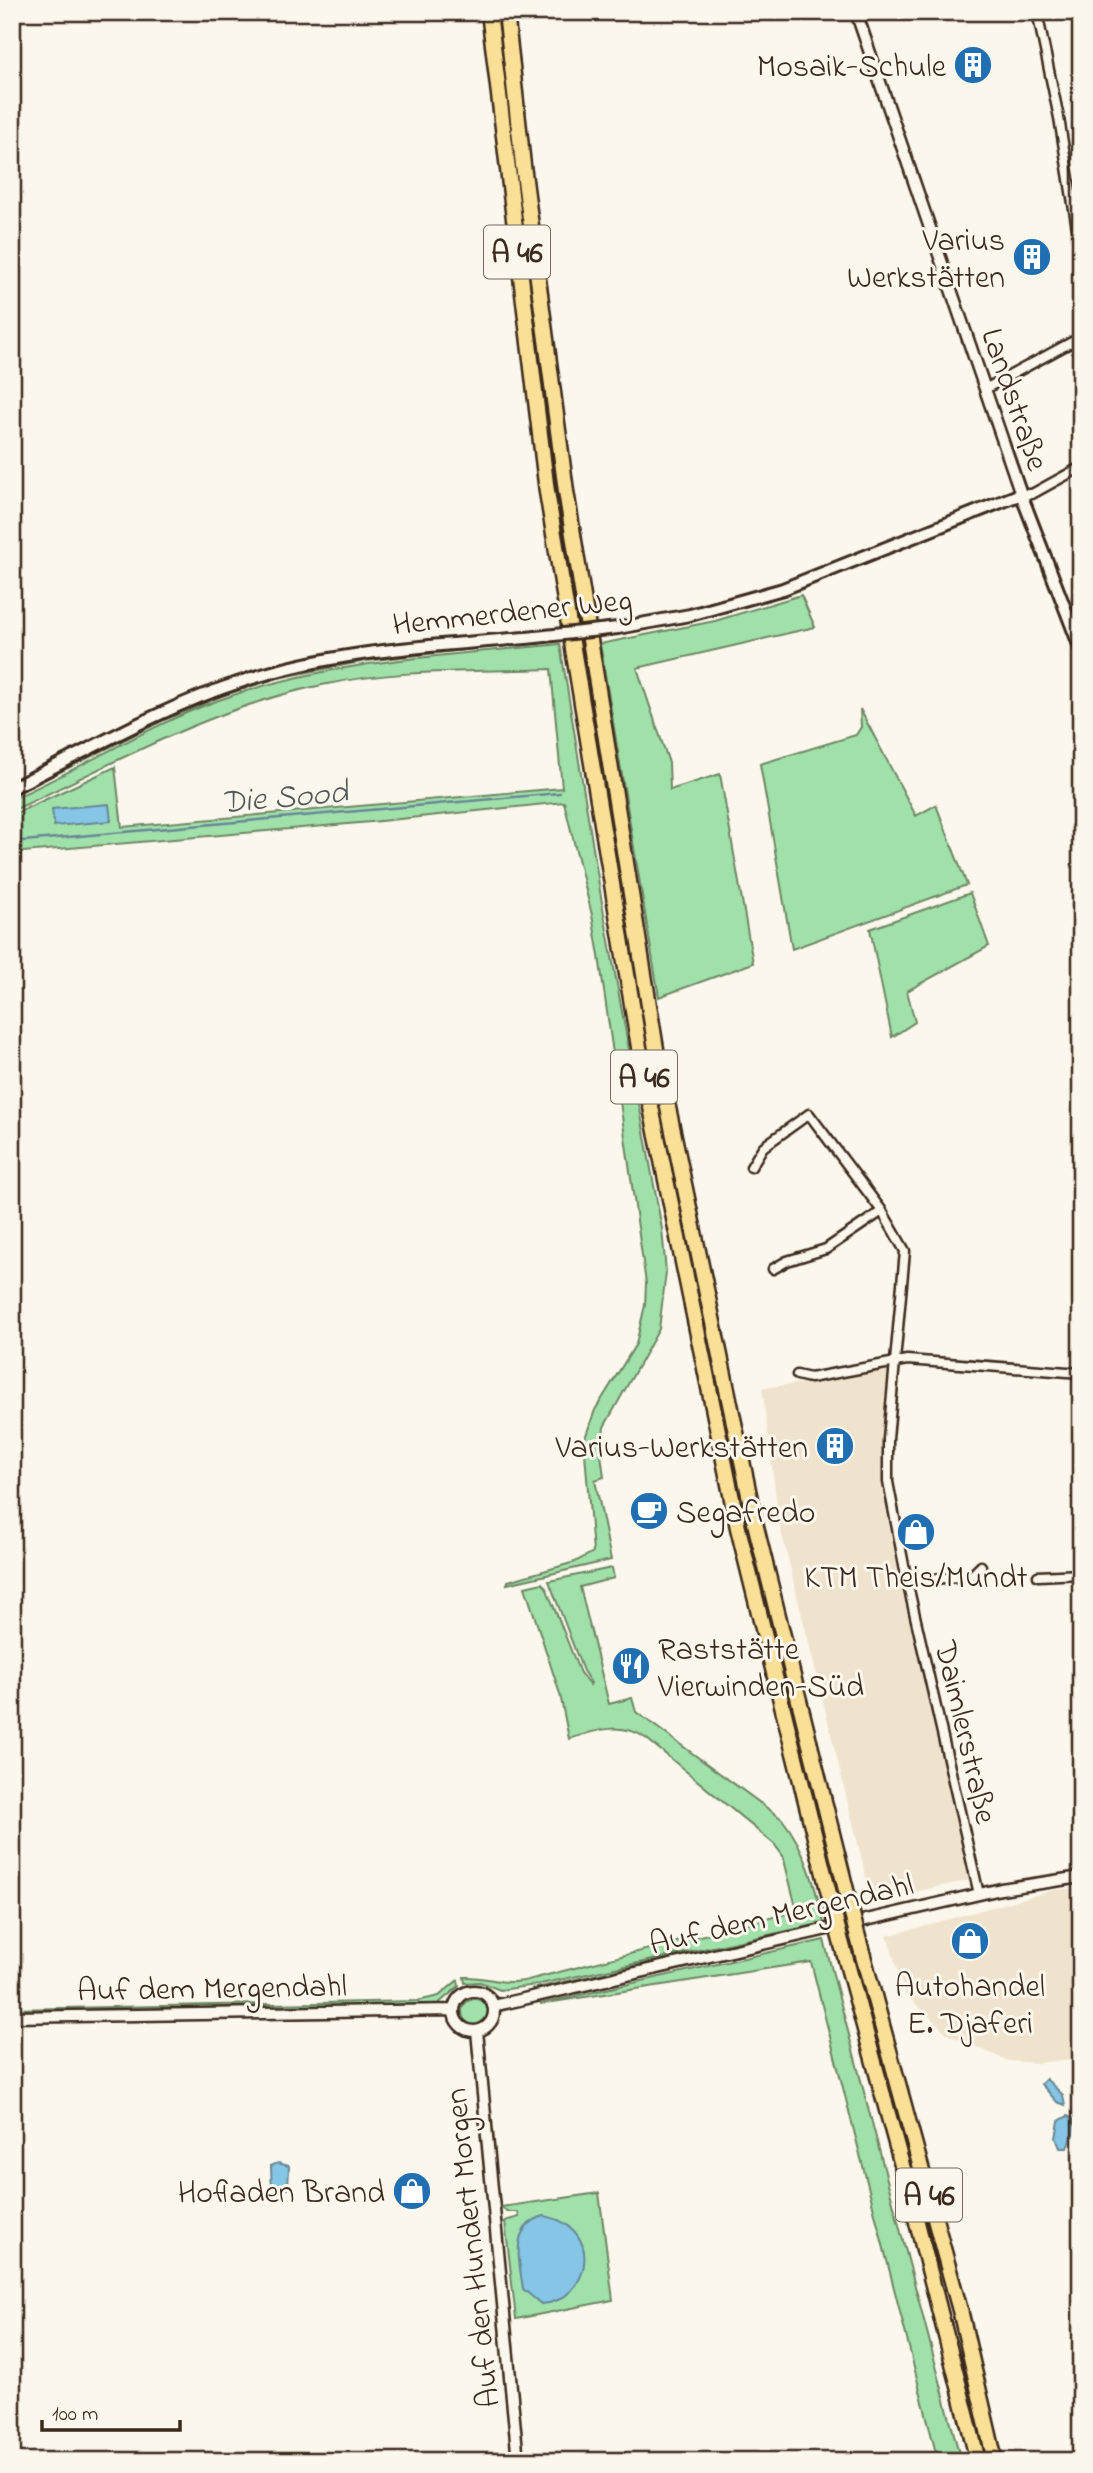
<svg xmlns="http://www.w3.org/2000/svg" width="1093" height="2473" viewBox="0 0 1093 2473" font-family="'Indie Flower',sans-serif">
<style>
.built{fill:#f0e3ce}
.green{fill:#a0e1aa;stroke:#6e8664;stroke-width:2}
.water{fill:#85c5e5;stroke:#678795;stroke-width:2}
.lines{fill:none;stroke-linecap:round;stroke-linejoin:round}
.stream{stroke:#678795;stroke-width:2.5}
.minor-casing{stroke:#3b2a1e;stroke-width:13}
.tertiary-casing{stroke:#3b2a1e;stroke-width:15}
.secondary-casing{stroke:#3b2a1e;stroke-width:16}
.motorway-casing{stroke:#3b2a1e;stroke-width:19}
.minor{stroke:#fbf7ec;stroke-width:8}
.tertiary{stroke:#fbf7ec;stroke-width:10}
.secondary{stroke:#fbf7ec;stroke-width:10}
.motorway{stroke:#fadf96;stroke-width:14}
.secondary-bridge-casing{stroke:#3b2a1e;stroke-width:16;stroke-linecap:butt}
.motorway-bridge-casing{stroke:#3b2a1e;stroke-width:19;stroke-linecap:butt}
.secondary-bridge{stroke:#fbf7ec;stroke-width:10}
.motorway-bridge{stroke:#fadf96;stroke-width:14}
.labels{text-anchor:middle;stroke-width:6;stroke-linejoin:round;paint-order:stroke}
.shield{fill:#fbf7ec;stroke:#75685c;stroke-width:2}
.shield-label{font-size:30px;font-weight:bold;fill:#3b2a1e}
.poi-label{font-size:32px;fill:#3b2a1e;stroke:#fbf7ec;text-anchor:end}
.street-label{font-size:32px;fill:#3b2a1e;stroke:#fbf7ec}
.water-label{font-size:33px;font-style:italic;fill:#51585a;stroke:#fbf7ec}
</style>
<rect width="100%" height="100%" fill="#fbf7ec"/>
<filter id="ink" filterUnits="userSpaceOnUse"><feTurbulence type="fractalNoise" baseFrequency=".0143" numOctaves="2"/><feDisplacementMap in="SourceGraphic" scale="14" xChannelSelector="R" yChannelSelector="G"/><feConvolveMatrix kernelMatrix="1 2 1 2 8 2 1 2 1" color-interpolation-filters="sRGB"/></filter>
<g filter="url(#ink)">
<path class="built" d="M890,1367L882,1437V1481L887,1517L970,1880L872,1901L779,1522L762,1388L811,1382Z
M1081,1888V2058L1038,2063L1008,2061L949,2035L905,1994L887,1936L1054,1890Z"/>
<path class="green" d="M801,595L815,627L637,668L669,763L670,790L720,774L753,963L659,997L600,644L715,621Z
M546,641L366,661L278,678L219,697L164,720L12,796V793C99,749 185,700 279,675C366,652 457,649 546,641Z
M560,644L602,903L662,1229L666,1272L659,1329L604,1427L601,1454L604,1477L595,1480L611,1560L507,1584L508,1581L575,1562L593,1552L584,1441L595,1410L636,1344L645,1305L646,1283L599,956L592,915L564,802L371,822L12,853V815L115,767L122,827L562,788L551,669C475,672 396,669 322,685C211,708 114,763 12,811V799C82,768 147,726 219,700C329,660 445,656 560,644Z
M860,709L916,816L936,805L967,885L792,949L760,764L856,735L861,727Z
M970,893L989,946L907,991L915,1022L892,1037L870,929Z
M612,1568L614,1578L580,1587L609,1704L632,1698L636,1712L782,1819C806,1849 815,1886 824,1923L536,1985L500,1990L480,1982L465,1983L464,1977C488,1976 498,1985 524,1981L797,1911L783,1856L774,1844L647,1739C623,1721 596,1730 569,1739L560,1694L525,1587L542,1583L546,1587L580,1673L590,1685L591,1683L583,1671L549,1581Z
M803,1929L533,1991L532,1989L771,1935Z
M824,1940L961,2461H938L811,1962L540,2004Z
M458,1980L459,1986L438,2004L12,2013V2009L417,2001L439,1996Z
M462 2012a13 13 0 1 1 26 0a13 13 0 1 1-26 0Z
M599,2193L613,2300L516,2319L505,2221L519,2217L518,2212H507L501,2207Z"/>
<path class="water" d="M109,804L111,821L54,826L52,809Z
M1046,2079L1063,2095L1065,2105L1057,2102L1041,2084Z
M1068,2116L1074,2120L1073,2134L1067,2148H1060L1056,2138L1059,2121Z
M278,2163L289,2166L288,2189L272,2192L271,2166Z
M544,2216C606,2227 590,2302 541,2304L523,2289C519,2259 509,2227 544,2216Z"/>
<g class="lines">
<path class="stream" d="M12,842L560,793"/>
<g class="minor-casing">
<path id="minor" d="M1037,12L1059,118L1081,253
M985,389L1081,337
M1021,494H1032L1081,467
M751,1167L763,1147L809,1114L882,1211L905,1251L888,1439V1482L907,1581L979,1894
M773,1269L787,1261L826,1249L882,1211
M797,1375L810,1378L907,1360L1081,1373
M1038,1576L1081,1574
M907,1581L971,1576L981,1566"/>
</g>
<g class="tertiary-casing">
<path id="tertiary" d="M856,12L1021,494
M454 2011a20 20 0 1 1 40 0a20 20 0 1 1-40 0Z
M493,2006L1001,1889L1081,1877
M12,2017L454,2010
M477,2031L518,2461"/>
</g>
<g class="secondary-casing">
<path id="secondary" d="M618,628L690,615L783,589L1021,494L1081,650
M12,788C89,750 162,707 243,681C338,649 438,646 536,637"/>
</g>
<g class="motorway-casing">
<path id="motorway" d="M489,12L547,492L641,1059L738,1528L835,1918
M506,12L523,165L566,491L657,1055L755,1523L852,1914
M856,1930L961,2314L995,2461
M839,1934L909,2191L978,2461"/>
</g>
<use href="#minor" class="minor"/>
<use href="#tertiary" class="tertiary"/>
<use href="#secondary" class="secondary"/>
<use href="#motorway" class="motorway"/>
<g class="secondary-bridge-casing">
<path id="secondary-bridge" d="M536,637L618,628"/>
</g>
<g class="motorway-bridge-casing">
<path id="motorway-bridge" d="M852,1914L856,1930
M835,1918L839,1934"/>
</g>
<use href="#secondary-bridge" class="secondary-bridge"/>
<use href="#motorway-bridge" class="motorway-bridge"/>
</g>
</g>
<defs>
<g id="building-disc" transform="scale(2.0125)"><circle r="9.5" fill="#1f6fb2" stroke="#fbf7ec"/><path d="M-4-6H4V6H1V3H-1V6H-4ZM-2.5-4.3h1.7v1.8h-1.7ZM.8-4.3h1.7v1.8H.8ZM-2.5-1h1.7V.8h-1.7ZM.8-1h1.7V.8H.8Z" fill="#fff"/></g>
<g id="cafe-disc" transform="scale(2.0125)"><circle r="9.5" fill="#1f6fb2" stroke="#fbf7ec"/><path d="M-5.5-4.5H6V0H3Q3 3.5 0 3.5H-2.5Q-5.5 3.5-5.5 0ZM3-3.2v2h1.7v-2ZM-6 4.5H4V6H-6Z" fill="#fff"/></g>
<g id="shop-disc" transform="scale(2.0125)"><circle r="9.5" fill="#1f6fb2" stroke="#fbf7ec"/><path d="M-5-2.5h2.3a2.7 3.5 0 0 1 5.4 0H5L5.5 6h-11ZM-1.5-2.5h3a1.5 2.3 0 0 0-3 0Z" fill="#fff"/></g>
<g id="restaurant-disc" transform="scale(2.0125)"><circle r="9.5" fill="#1f6fb2" stroke="#fbf7ec"/><path d="M-5-6h1v4h1v-4h1v4h1v-4h1v5L-1.5 .5V6h-2V.5L-5-1ZM5-6V6H3V1.5H1.5Q1.5-4 5-6Z" fill="#fff"/></g>
</defs>
<g fill-rule="evenodd">
<use href="#building-disc" x="973" y="65"/>
<use href="#building-disc" x="1032" y="257"/>
<use href="#building-disc" x="835" y="1446"/>
<use href="#cafe-disc" x="649" y="1511"/>
<use href="#shop-disc" x="916" y="1532"/>
<use href="#restaurant-disc" x="631" y="1666"/>
<use href="#shop-disc" x="970" y="1941"/>
<use href="#shop-disc" x="412" y="2191"/>
</g>
<g class="labels">
<g class="shield">
<rect x="484" y="225.5" width="66" height="53" rx="5"/>
<rect x="611" y="1050.5" width="66" height="53" rx="5"/>
<rect x="896" y="2168.5" width="66" height="53" rx="5"/>
</g>
<g class="shield-label">
<text x="517" y="262">A 46</text>
<text x="644" y="1087">A 46</text>
<text x="929" y="2205">A 46</text>
</g>
<g class="poi-label">
<text x="946" y="76">Mosaik-Schule</text>
<text x="1005" y="250">Varius<tspan x="1005" dy="37">Werkstätten</tspan></text>
<text x="808" y="1457">Varius-Werkstätten</text>
<text x="676" y="1522" text-anchor="start">Segafredo</text>
<text x="916" y="1587" text-anchor="middle">KTM Theis/Mundt</text>
<text x="658" y="1659" text-anchor="start">Raststätte<tspan x="658" dy="37">Vierwinden-Süd</tspan></text>
<text x="970" y="1996" text-anchor="middle">Autohandel<tspan x="970" dy="37">E. Djaferi</tspan></text>
<text x="385" y="2202">Hofladen Brand</text>
</g>
<g class="street-label">
<text transform="translate(1016 399) rotate(71)" y="11">Landstraße</text>
<text transform="translate(512 611) rotate(-6)" y="11">Hemmerdener Weg</text>
<text transform="translate(967 1732) rotate(77)" y="11">Daimlerstraße</text>
<text transform="translate(781 1913) rotate(-13)" y="11">Auf dem Mergendahl</text>
<text transform="translate(212 1987) rotate(-1)" y="11">Auf dem Mergendahl</text>
<text transform="translate(471 2248) rotate(-96)" y="11">Auf den Hundert Morgen</text>
</g>
<g class="water-label">
<text transform="translate(284 795) rotate(-5)" y="12">Die Sood</text>
</g>
</g>
<rect width="1093" height="2473" fill="none" stroke="#fbf7ec" stroke-width="42"/>
<rect x="21" y="21" width="1051" height="2431" fill="none" stroke="#3b2a1e" stroke-width="2.5" filter="url(#ink)"/>
<path d="M42 2420v10h138v-10" fill="none" stroke="#3b2a1e" stroke-width="3.5"/>
<text x="52" y="2420" font-size="21" fill="#3b2a1e" stroke="#fbf7ec" stroke-width="5" paint-order="stroke">100 m</text>
</svg>
